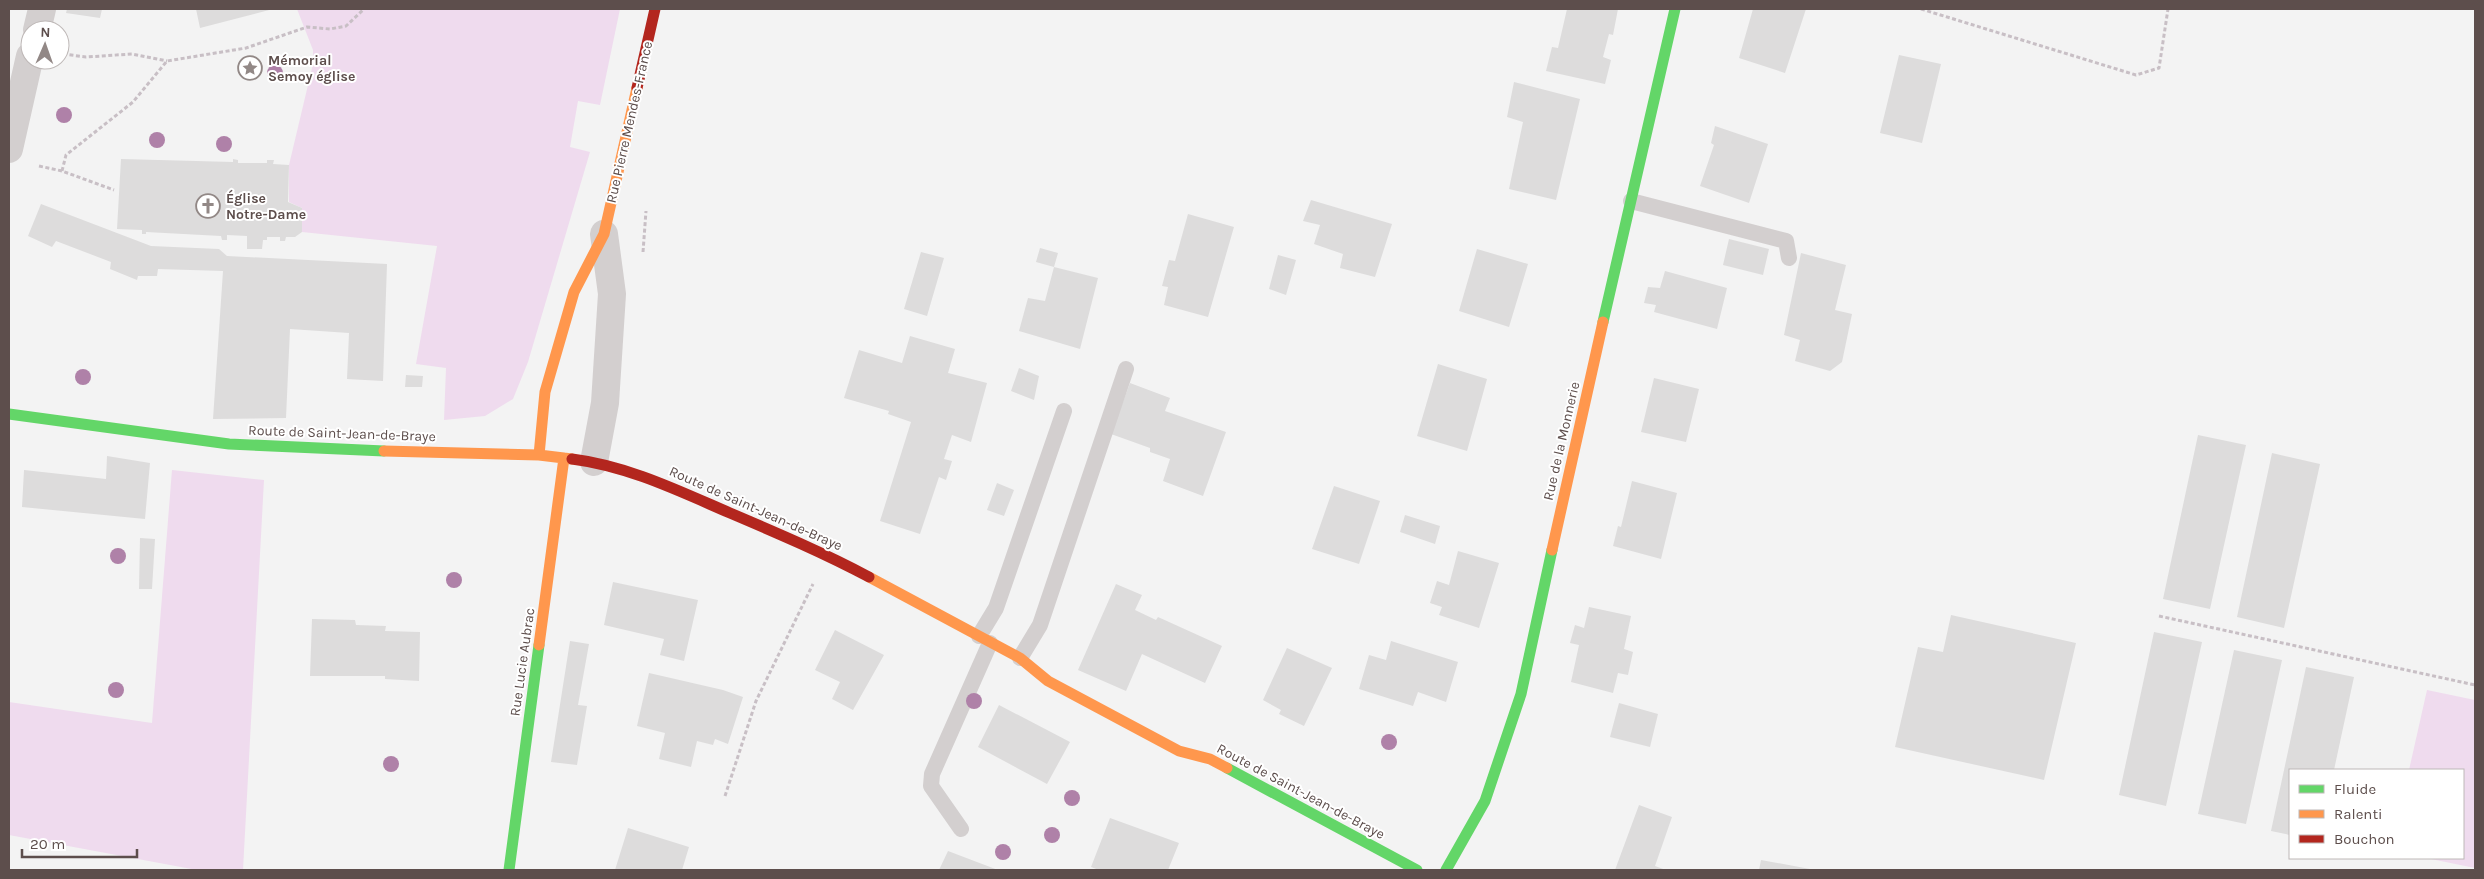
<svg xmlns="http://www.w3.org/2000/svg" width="2484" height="879" viewBox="0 0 2484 879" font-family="Karla,sans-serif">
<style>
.green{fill:#efdbee}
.building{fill:#dddcdc}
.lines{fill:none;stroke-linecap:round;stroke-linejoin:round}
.path{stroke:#c8bfc5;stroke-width:3;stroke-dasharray:4 2.5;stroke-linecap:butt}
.lane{stroke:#d3cfcf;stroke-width:16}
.street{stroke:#d3cfcf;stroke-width:28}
.fast{stroke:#63d668;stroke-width:11}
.slow{stroke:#ff974d;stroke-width:11}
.jam{stroke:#b3261e;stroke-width:11}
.tree{fill:#af81a8}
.labels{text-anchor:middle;stroke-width:4;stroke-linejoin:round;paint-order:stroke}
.poi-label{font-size:14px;font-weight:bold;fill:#5d4e4c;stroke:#fff;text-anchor:start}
.street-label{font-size:14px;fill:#5d4e4c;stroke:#fff}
</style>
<rect width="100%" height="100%" fill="#f3f3f3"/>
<path class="green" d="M297,9H620L600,105L578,101L570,147L590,152L528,362L513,399L485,416L444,420L446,368L416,364L437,246L302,232V208L289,202V165L313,64V50Z
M172,470L264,480L243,870H197L9,835V702L152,723Z
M2427,690L2475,700V868L2426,858H2463V770H2409Z"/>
<path class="building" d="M67,9H102L100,18L66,13Z
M196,9H273L200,28Z
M1567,9H1618L1613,35L1609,34L1603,57L1611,60L1605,84L1546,71L1552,47L1558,48Z
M1753,9H1806L1785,73L1739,58Z
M1899,55L1941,64L1922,143L1880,133Z
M1514,82L1580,99L1556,200L1509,189L1523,122L1507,117Z
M1715,126L1768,144L1749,203L1700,186L1714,145L1711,143Z
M121,159L233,162V159L238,160V163H267V160H274L273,164L289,165L288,202L302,208V232L295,237H286L285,241H280V237H267V240H263L262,249H247V236L227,235V240H222L221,236L146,232V234H142V230L117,229Z
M1311,200L1392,224L1375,277L1340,268L1343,254L1314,244L1320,225L1303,221Z
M41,204L151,246L219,249L227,256L387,264L383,381L347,379L349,333L290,329L286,418L213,419L223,271L158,269L157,276H138L137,280L110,269L111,262L56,241L52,247L28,236Z
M1188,214L1234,227L1208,317L1164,305L1168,287L1162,286L1169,260L1175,261Z
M1729,239L1769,249L1763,275L1723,265Z
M1040,248L1058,253L1054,267L1098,278L1080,349L1019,331L1028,298L1045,301L1054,267L1036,262Z
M1477,249L1528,264L1509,327L1459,311Z
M921,252L944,258L927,316L904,309Z
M1801,253L1846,265L1835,310L1852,314L1842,362L1830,371L1795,361L1800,340L1784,335Z
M1278,255L1296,260L1286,295L1269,289Z
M1665,271L1727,288L1717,329L1654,312L1656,305L1644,303L1648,287L1660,288Z
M910,336L955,349L948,373L987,383L971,442L952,435L944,459L952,461L946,480L939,477L920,534L880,521L911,422L888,414L889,411L844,398L859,350L902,363Z
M1438,364L1487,379L1467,451L1417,436Z
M1019,368L1039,376L1034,400L1011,391Z
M406,375L423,376L422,387H405Z
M1654,378L1699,389L1686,442L1641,432Z
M1130,383L1170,398L1165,411L1226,432L1203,496L1163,481L1170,459L1150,452V448L1111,434Z
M2198,435L2246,445L2210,609L2163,599Z
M2272,453L2320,464L2284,628L2237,617Z
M107,456L150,463L145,519L22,507L24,470L106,479Z
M1632,481L1677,493L1661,559L1613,546L1618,526L1621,527Z
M997,483L1014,490L1004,516L987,510Z
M1334,486L1380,501L1359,564L1312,549Z
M1405,515L1440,526L1435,544L1400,532Z
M140,538L155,539L152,589H139Z
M1458,551L1499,563L1479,628L1439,615L1442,607L1430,603L1437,581L1449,585Z
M613,582L698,600L684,661L660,655L664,639L604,625Z
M1116,584L1142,595L1135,610L1156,620L1158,617L1222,646L1205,683L1142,654L1126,691L1078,670Z
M1589,607L1631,616L1624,649L1633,652L1628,675L1618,673L1613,693L1571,682L1579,645L1570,643L1575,625L1584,628Z
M1951,615L2076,643L2044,780L1895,747L1918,647L1943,652Z
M312,619L355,620L356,625L386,626L385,631L420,632L419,681L385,679V676H310Z
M835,630L884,655L853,710L832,699L840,682L815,670Z
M2154,632L2202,642L2166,806L2119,795Z
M570,641L589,644L578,705L587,706L577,765L551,762Z
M1391,641L1458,662L1446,702L1418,692L1413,706L1359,689L1369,655L1386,660Z
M1287,648L1332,668L1304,726L1279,714L1281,710L1263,700Z
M2234,650L2282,660L2246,824L2198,814Z
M2306,667L2354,677L2334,770H2290V835L2271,831Z
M649,673L723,690L743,697L728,744L715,739L713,745L697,741L691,767L659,759L665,733L637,726Z
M1619,703L1658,714L1650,747L1610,737Z
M999,705L1070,742L1047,784L978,747Z
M1639,805L1672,817L1655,866L1666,870H1615Z
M1110,818L1179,843L1168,870H1099L1091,867Z
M628,828L689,847L682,870H615Z
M948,851L998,870H939Z
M1761,860L1810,869V870H1759Z"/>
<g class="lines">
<path class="path" d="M1921,9L2136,75L2159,68L2168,9
M63,54L86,57L132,54L167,61
M39,166L62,171L114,190
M62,171L66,155L133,102L167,61L246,48L307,27L330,29L346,26L364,9
M643,252L646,211
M2159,616L2475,685
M725,796L756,701L813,584"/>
<path class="lane" d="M1631,201L1786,241L1789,258
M979,636L996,608L1064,411
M1020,658L1040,625L1126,369
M961,829L931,786L932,774L990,643"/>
<path class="street" d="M37,30L42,9
M9,149L30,56
M594,462L605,403L612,294L604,234"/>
<path class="fast" d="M1603,322L1675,9
M9,414L229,444L384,451
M1227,768L1417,870
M509,870L539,645
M1446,870L1485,801L1521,694L1552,550"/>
<path class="slow" d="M384,451L539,455L572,459
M539,455L545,392L574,292L604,234L637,88
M1552,550L1603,322
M869,577L1020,658L1048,681L1179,751L1210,759L1227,768
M539,645L564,458"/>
<path class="jam" d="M637,88L655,9
M572,459C628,466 679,491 730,513C777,533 824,553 869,577"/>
</g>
<g class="tree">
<circle cx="275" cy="73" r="8"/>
<circle cx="64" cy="115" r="8"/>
<circle cx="157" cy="140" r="8"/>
<circle cx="224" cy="144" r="8"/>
<circle cx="83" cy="377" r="8"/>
<circle cx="118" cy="556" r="8"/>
<circle cx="454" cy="580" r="8"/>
<circle cx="116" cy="690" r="8"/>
<circle cx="974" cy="701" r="8"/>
<circle cx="1389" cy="742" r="8"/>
<circle cx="391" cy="764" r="8"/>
<circle cx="1072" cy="798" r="8"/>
<circle cx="1052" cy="835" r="8"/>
<circle cx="1003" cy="852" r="8"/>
</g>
<defs>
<g id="sight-ring" transform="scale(1.25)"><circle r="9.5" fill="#fff" stroke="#928886" stroke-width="1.5"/><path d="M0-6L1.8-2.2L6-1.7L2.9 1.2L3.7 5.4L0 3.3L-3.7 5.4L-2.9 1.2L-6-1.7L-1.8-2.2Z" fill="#928886"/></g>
<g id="church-ring" transform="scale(1.25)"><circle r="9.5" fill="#fff" stroke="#928886" stroke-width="1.5"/><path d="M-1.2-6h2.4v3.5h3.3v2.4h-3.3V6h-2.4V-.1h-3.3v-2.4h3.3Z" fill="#928886"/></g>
</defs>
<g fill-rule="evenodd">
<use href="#sight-ring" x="250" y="68"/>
<use href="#church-ring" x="208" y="206"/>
</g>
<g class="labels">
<g class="poi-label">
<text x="268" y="65">Mémorial<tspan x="268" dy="16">Semoy église</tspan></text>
<text x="226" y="203">Église<tspan x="226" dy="16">Notre-Dame</tspan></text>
</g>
<g class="street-label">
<text transform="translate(629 122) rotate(-77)" y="5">Rue Pierre Mendes-France</text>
<text transform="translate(342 433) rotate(2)" y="5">Route de Saint-Jean-de-Braye</text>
<text transform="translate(1561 441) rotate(-77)" y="5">Rue de la Monnerie</text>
<text transform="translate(756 508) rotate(24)" y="5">Route de Saint-Jean-de-Braye</text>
<text transform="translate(522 662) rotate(-82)" y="5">Rue Lucie Aubrac</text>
<text transform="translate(1301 791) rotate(28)" y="5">Route de Saint-Jean-de-Braye</text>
</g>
</g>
<rect width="2484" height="879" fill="none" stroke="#5d4e4c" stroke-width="20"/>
<rect x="2289" y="769" width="175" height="90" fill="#ffffff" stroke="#beb8b7"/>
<rect x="2299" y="785" width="25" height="8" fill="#63d668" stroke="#beb8b7"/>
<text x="2334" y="794" font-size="15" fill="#5d4e4c">Fluide</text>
<rect x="2299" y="810" width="25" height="8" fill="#ff974d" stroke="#beb8b7"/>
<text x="2334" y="819" font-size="15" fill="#5d4e4c">Ralenti</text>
<rect x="2299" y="835" width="25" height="8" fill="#b3261e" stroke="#beb8b7"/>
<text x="2334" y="844" font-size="15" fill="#5d4e4c">Bouchon</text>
<g transform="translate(45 45) rotate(2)"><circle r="24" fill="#ffffff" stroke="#beb8b7"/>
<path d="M0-4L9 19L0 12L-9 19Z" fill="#928886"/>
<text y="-8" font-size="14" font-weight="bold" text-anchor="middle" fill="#5d4e4c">N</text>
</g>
<path d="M22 849v8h115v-8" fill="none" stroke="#5d4e4c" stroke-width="2.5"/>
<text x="30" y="849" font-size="15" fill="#5d4e4c" stroke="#ffffff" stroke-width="4" paint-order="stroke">20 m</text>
</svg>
